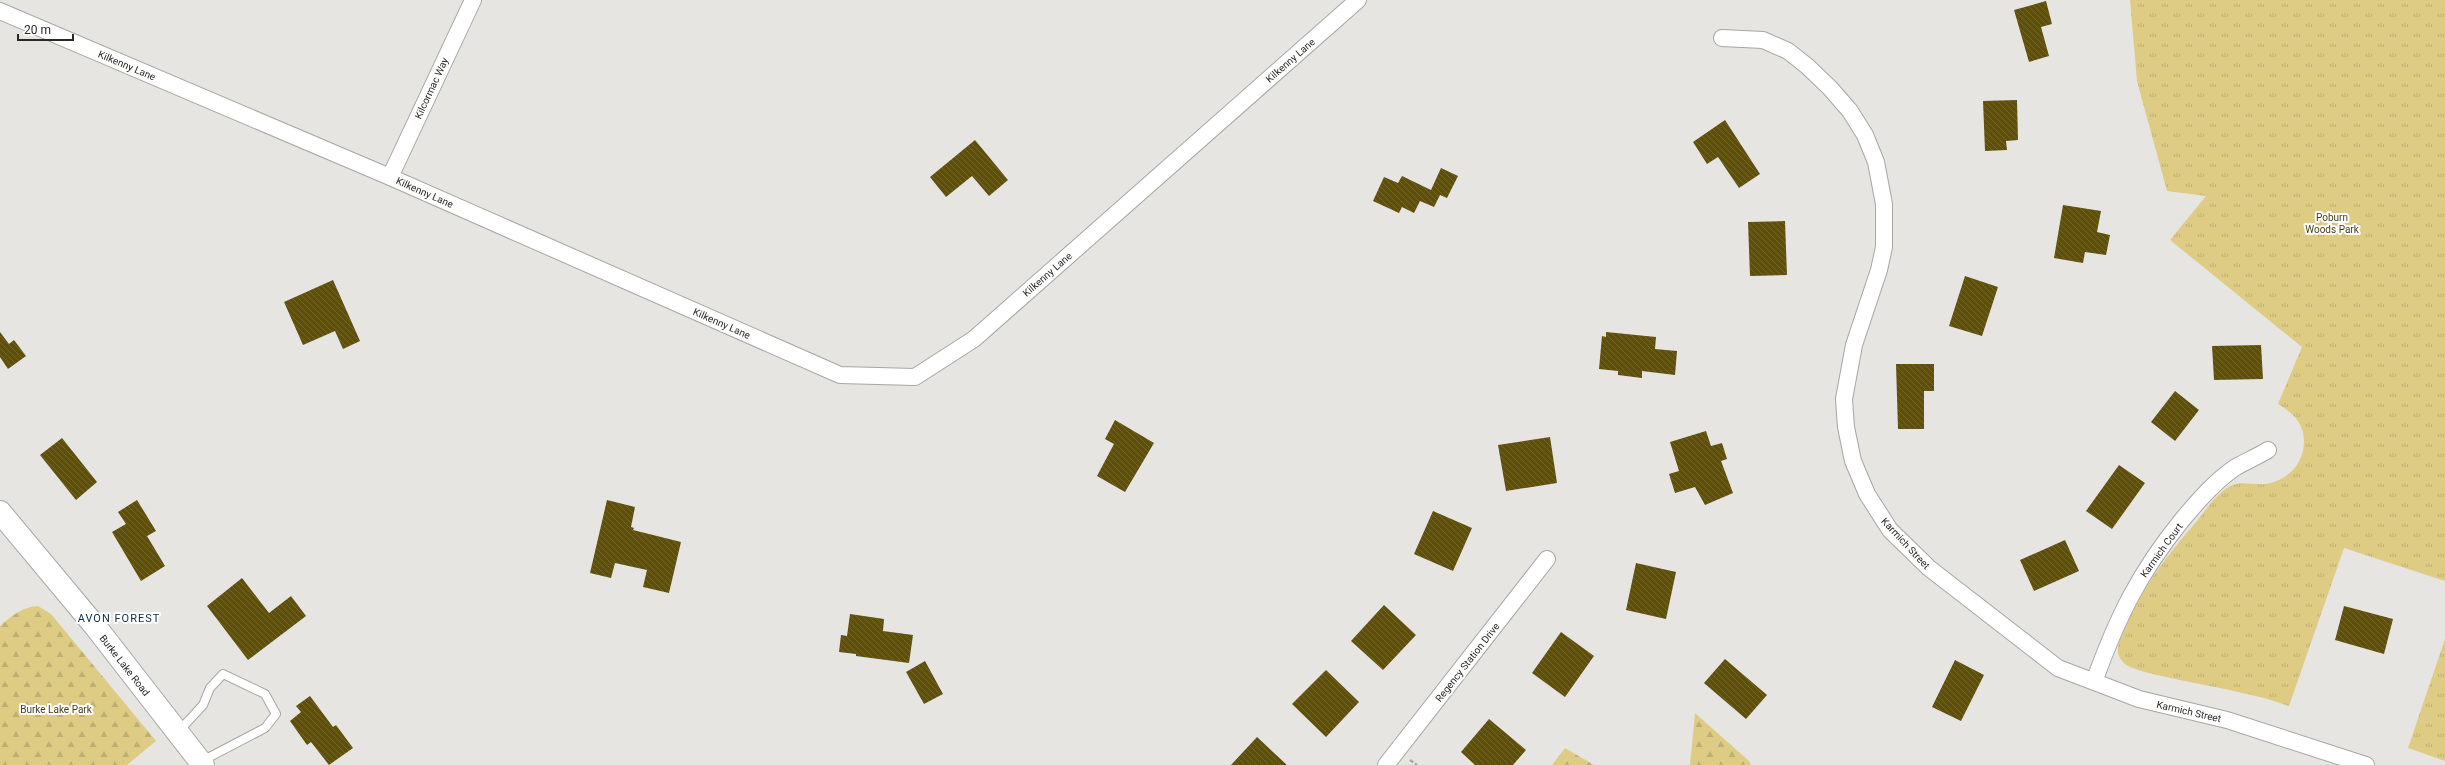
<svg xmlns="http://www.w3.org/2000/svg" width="2445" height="765" viewBox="0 0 2445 765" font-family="Roboto,sans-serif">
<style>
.grass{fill:url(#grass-tufts)}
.forest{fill:url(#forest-firs)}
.building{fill:url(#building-back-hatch)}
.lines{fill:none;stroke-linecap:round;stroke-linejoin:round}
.lane-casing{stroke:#a7a6a4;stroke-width:10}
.street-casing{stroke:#a7a6a4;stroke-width:18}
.primary-casing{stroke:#a7a6a4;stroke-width:24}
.path{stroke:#a9a8a6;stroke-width:2.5;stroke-dasharray:4 2;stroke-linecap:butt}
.lane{stroke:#fff;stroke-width:8}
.street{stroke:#fff;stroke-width:16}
.primary{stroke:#fff;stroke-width:22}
.labels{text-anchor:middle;stroke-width:4;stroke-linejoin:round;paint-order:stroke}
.street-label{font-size:10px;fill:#292927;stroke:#fff}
.park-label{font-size:10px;fill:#453d19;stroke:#fff}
.neighbourhood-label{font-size:11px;letter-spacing:1px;fill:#0c2c46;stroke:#fff}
</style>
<defs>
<pattern id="grass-tufts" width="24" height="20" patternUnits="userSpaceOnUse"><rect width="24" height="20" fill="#decc84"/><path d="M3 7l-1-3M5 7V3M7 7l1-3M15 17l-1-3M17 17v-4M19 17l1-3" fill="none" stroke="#beaf72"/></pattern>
<pattern id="forest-firs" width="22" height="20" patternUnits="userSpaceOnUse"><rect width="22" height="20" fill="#decc84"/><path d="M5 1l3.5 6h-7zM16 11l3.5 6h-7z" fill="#beaf72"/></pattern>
<pattern id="building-back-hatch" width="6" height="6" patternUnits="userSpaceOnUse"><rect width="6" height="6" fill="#5e4f0b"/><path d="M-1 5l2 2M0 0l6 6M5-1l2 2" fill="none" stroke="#71652f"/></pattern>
</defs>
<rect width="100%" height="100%" fill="#e6e5e2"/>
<path class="grass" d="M2130,0H2445V581L2344,548L2289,706C2274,701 2258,696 2242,693C2222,687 2136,674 2125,664C2121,660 2117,655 2118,648C2119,639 2124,629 2129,620C2147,581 2169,553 2197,521C2205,511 2213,499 2223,491C2239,478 2248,486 2266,484C2288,480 2304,464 2304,441C2304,423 2292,412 2278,404L2302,347L2170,240L2206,196L2167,191L2137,81Z
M2445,639V761L2408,748Z"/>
<path class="forest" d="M38,606L51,614L156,741L127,765H0V626C12,616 21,607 38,606Z
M1695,713L1749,761L1751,765H1690Z
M1565,748L1594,765H1552Z"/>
<path class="building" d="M2046,1L2052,24L2041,27L2049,56L2029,62L2014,10Z
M2017,100L2018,140L2006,141L2007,150L1985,151L1983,101Z
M1725,120L1760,174L1739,188L1718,157L1707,164L1693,142Z
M975,140L1008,180L989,196L972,176L946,197L930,177Z
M1441,168L1458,176L1447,198L1440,195L1434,207L1420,201L1414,213L1402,207L1399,213L1373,201L1384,177L1398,183L1402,176L1431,190Z
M2063,205L2101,211L2097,232L2110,235L2106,255L2085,252L2083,263L2054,258Z
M1785,221L1787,275L1750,276L1748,222Z
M1965,276L1998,287L1982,336L1949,326Z
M333,280L360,341L343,349L335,331L303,345L284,302Z
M0,332L9,344L14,340L26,356L8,369L0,357Z
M1606,332L1656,337L1655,349L1677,351L1675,375L1642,371V378L1618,375V371L1599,369L1602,336L1606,337Z
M2261,345L2263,379L2214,380L2212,346Z
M1896,364H1934V391H1924V429H1898Z
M2175,391L2199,410L2175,441L2151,422Z
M1115,420L1154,443L1125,492L1097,476L1114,444L1105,439Z
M1706,431L1711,446L1722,443L1727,459L1721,461L1733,493L1705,505L1695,487L1675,493L1669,474L1679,471L1670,442Z
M1550,437L1557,483L1506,491L1498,445Z
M62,438L97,482L76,500L40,455Z
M2119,465L2145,483L2112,529L2086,511Z
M137,500L156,531L147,536L165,566L141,581L112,532L126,524L118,512Z
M607,500L635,507L631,527L634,528L633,530L681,542L669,593L643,587L647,570L615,563L611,578L590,573Z
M1433,511L1472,528L1453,571L1414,554Z
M2065,540L2079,571L2034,591L2020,560Z
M1636,563L1676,572L1666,619L1626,610Z
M242,578L269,613L291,596L306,616L248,660L207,606Z
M1384,605L1416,635L1383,670L1351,641Z
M2344,606L2393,619L2384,654L2335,640Z
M850,614L884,619L883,631L913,635L909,663L856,656V654L839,652L841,635L847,636Z
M1561,632L1594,656L1565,697L1532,673Z
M1725,659L1767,695L1746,719L1704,683Z
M1955,660L1984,675L1961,721L1932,707Z
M925,661L943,694L924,704L906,672Z
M1326,670L1359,702L1326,737L1292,704Z
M310,696L333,727L336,725L353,748L329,765L311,742L307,745L290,721L301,712L296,706Z
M1489,719L1526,750L1513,765H1475L1461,752Z
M1257,737L1287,765H1231Z"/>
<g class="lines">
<g class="lane-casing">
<path id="lane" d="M178,732L203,705L210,688L223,674L265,694L276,714L265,728L202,761"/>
</g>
<g class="street-casing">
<path id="street" d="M0,11L390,177L840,375L915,377L974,339L1358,0
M1722,38L1763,40L1788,51L1807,66L1830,88L1850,111L1865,135L1876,162L1884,204V247L1879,270L1854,345L1844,399L1846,427L1853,461L1867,494L1890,530L1929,568L2058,668L2139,699L2227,720L2366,765
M390,177L473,0
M2094,682C2117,618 2139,573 2182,520C2198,501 2215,481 2236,467C2247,461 2258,456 2268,450
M1386,765L1547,559"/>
</g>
<g class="primary-casing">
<path id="primary" d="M0,512L95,626L203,765"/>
</g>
<path class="path" d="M1410,760L1417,765"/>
<use href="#lane" class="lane"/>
<use href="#street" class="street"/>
<use href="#primary" class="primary"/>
</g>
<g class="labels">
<g class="street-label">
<text transform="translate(1290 60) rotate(-41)" y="4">Kilkenny Lane</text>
<text transform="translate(127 65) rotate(23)" y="4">Kilkenny Lane</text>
<text transform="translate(431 88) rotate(-65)" y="4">Kilcormac Way</text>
<text transform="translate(425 192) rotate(24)" y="4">Kilkenny Lane</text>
<text transform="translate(1047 274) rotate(-41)" y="4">Kilkenny Lane</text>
<text transform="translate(722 323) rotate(24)" y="4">Kilkenny Lane</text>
<text transform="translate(1906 543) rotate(47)" y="4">Karmich Street</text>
<text transform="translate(2161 550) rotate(-54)" y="4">Karmich Court</text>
<text transform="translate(1467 662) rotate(-52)" y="4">Regency Station Drive</text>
<text transform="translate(125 665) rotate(52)" y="4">Burke Lake Road</text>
<text transform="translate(2189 711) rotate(13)" y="4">Karmich Street</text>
</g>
<g class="park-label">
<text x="2332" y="221">Poburn<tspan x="2332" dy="12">Woods Park</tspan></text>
<text x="56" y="713">Burke Lake Park</text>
</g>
<g class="neighbourhood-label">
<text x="119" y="622">AVON FOREST</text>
</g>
</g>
<path d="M18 34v6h55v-6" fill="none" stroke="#292927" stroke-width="2"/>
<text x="24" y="34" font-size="12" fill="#292927" stroke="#ffffff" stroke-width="3" paint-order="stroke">20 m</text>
</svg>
